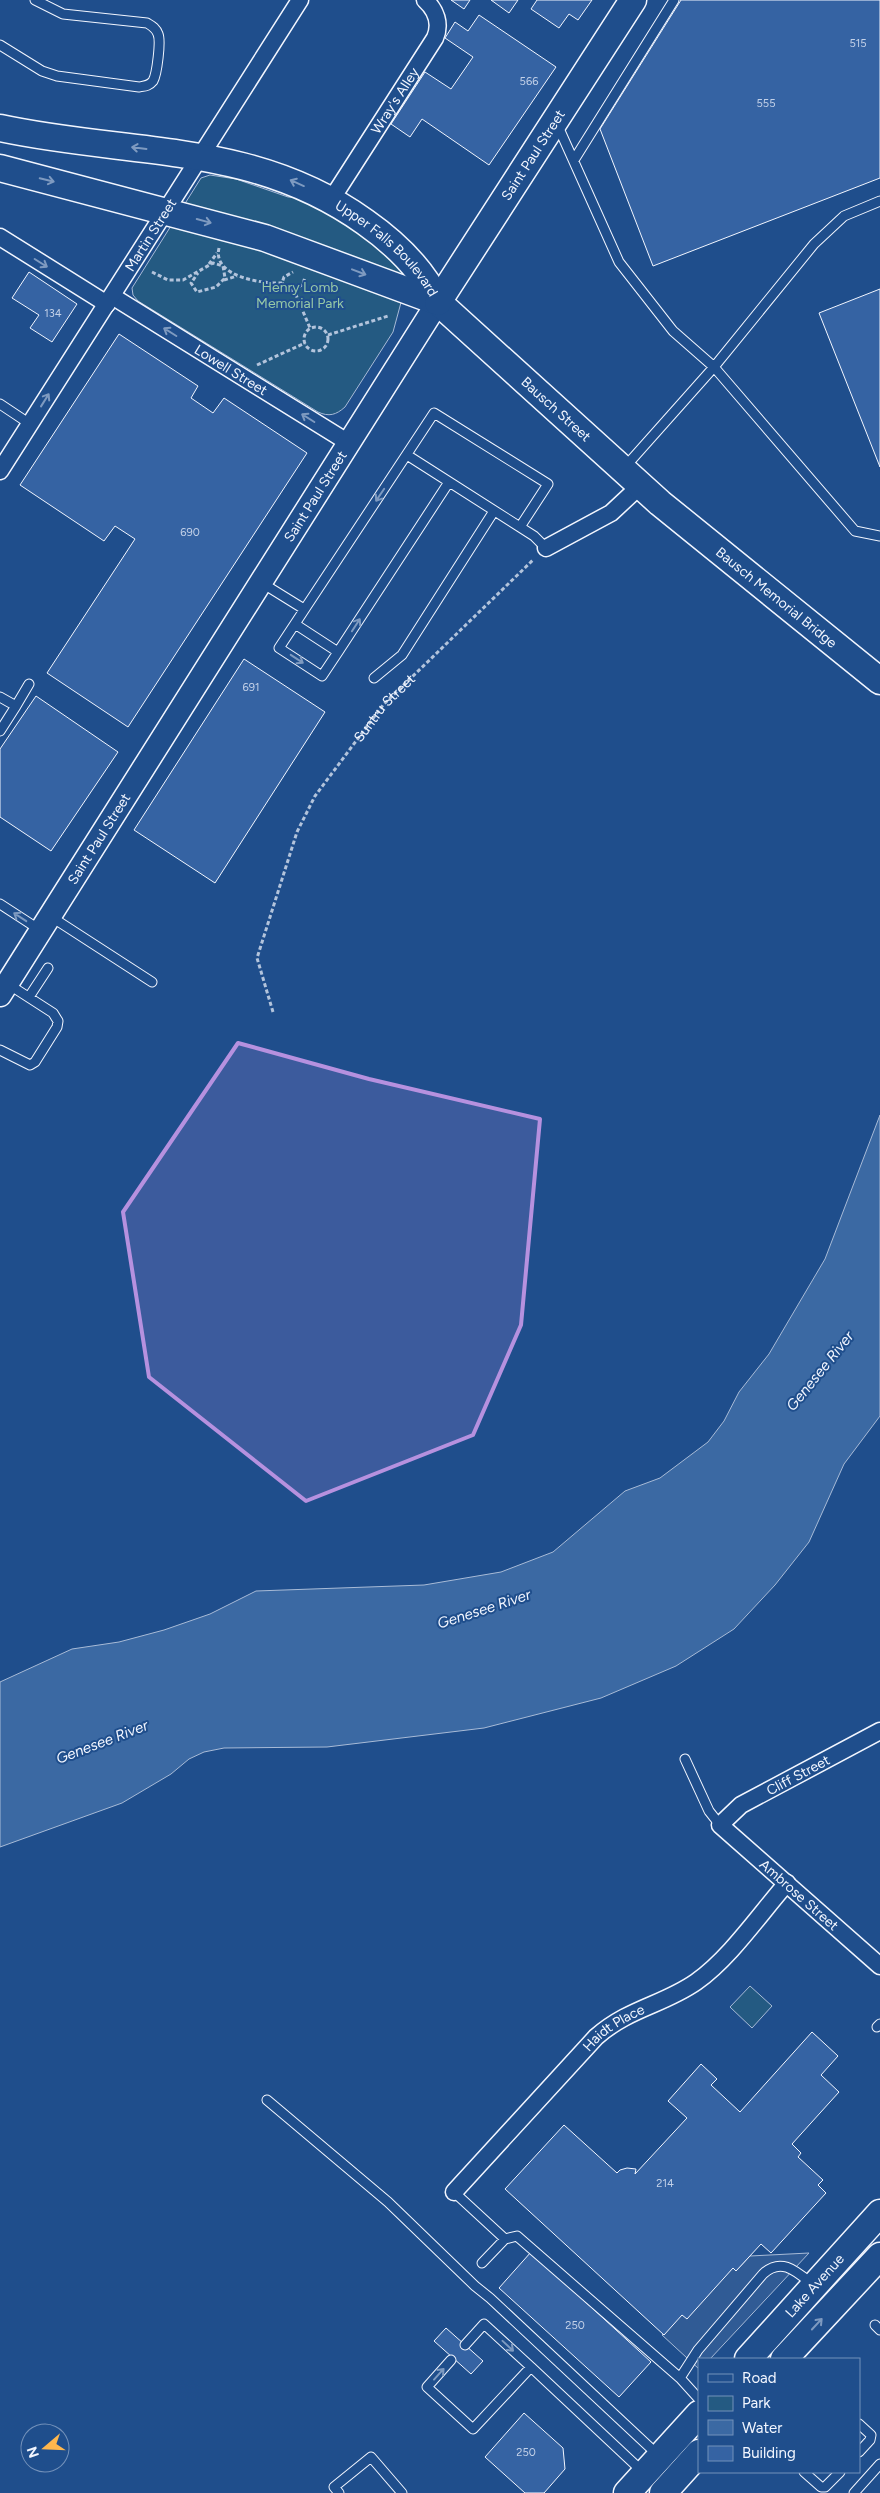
<svg xmlns="http://www.w3.org/2000/svg" width="880" height="2493" viewBox="0 0 880 2493" font-family="Figtree,sans-serif">
<style>
.green{fill:#245a82;stroke:#a8bbd7}
.parking{fill:#305b95;stroke:#a8bbd7}
.water{fill:#3b69a3;stroke:#a8bbd7}
.building{fill:#3563a3;stroke:#f2f6ff}
.lines{fill:none;stroke-linecap:round;stroke-linejoin:round}
.service-casing{stroke:#f2f6ff;stroke-width:11}
.minor-casing{stroke:#f2f6ff;stroke-width:19}
.secondary-casing{stroke:#f2f6ff;stroke-width:25}
.primary-casing{stroke:#f2f6ff;stroke-width:29}
.path{stroke:#b3c4dc;stroke-width:3;stroke-dasharray:4 2.5;stroke-linecap:butt}
.service{stroke:#1f4e8c;stroke-width:9}
.minor{stroke:#1f4e8c;stroke-width:16}
.secondary{stroke:#1f4e8c;stroke-width:22}
.primary{stroke:#1f4e8c;stroke-width:26}
.oneway{stroke:#7e9ac0}
.marked{fill:#b691df;fill-opacity:0.2;stroke:#b691df;stroke-width:4;stroke-linejoin:round}
.labels{text-anchor:middle;stroke-width:4;stroke-linejoin:round;paint-order:stroke}
.number-label{font-size:11px;fill:#c3d1e8}
.street-label{font-size:14px;fill:#f2f6ff;stroke:#1f4e8c}
.park-label{font-size:14px;fill:#97c8a6;stroke:#1f4e8c}
.water-label{font-size:15px;font-style:italic;fill:#f2f6ff;stroke:#1f4e8c}
</style>
<rect width="100%" height="100%" fill="#1f4e8c"/>
<path class="green" d="M210,175L236,179L288,197L307,198L340,213L409,273L393,332L345,407C336,415 329,417 318,412L138,301L133,295L132,288L201,178Z
M750,1986L772,2006L752,2028L730,2007Z"/>
<path class="parking" d="M809,2253L710,2359H699V2369L662,2335L682,2314L733,2268L736,2271L750,2256Z"/>
<path class="water" d="M880,1115V1416L844,1464L809,1542L775,1585L734,1629L676,1666L601,1698L484,1728L327,1747L224,1748L204,1752L189,1759L171,1774L122,1803L0,1847V1682L72,1649L119,1642L164,1630L210,1614L256,1591L424,1585L501,1572L553,1552L625,1491L660,1478L708,1442L724,1421L739,1392L769,1354L825,1259Z"/>
<path class="building" d="M451,0H470L464,9Z
M491,0H518L509,13Z
M537,0H592L578,20L569,14L559,28L531,9Z
M681,0H880V178L653,266L600,129Z
M479,15L556,67L489,165L422,119L410,137L391,124L425,72L451,89L473,57L445,38L455,22L468,31Z
M29,272L77,304L52,342L30,328L39,315L12,298Z
M880,289V467L819,313Z
M119,334L198,386L191,398L213,413L224,398L307,453L128,727L47,673L135,539L115,526L104,541L20,485Z
M244,659L325,712L215,883L134,830Z
M36,696L118,752L51,851L0,817V749Z
M812,2032L838,2056L821,2075L839,2092L792,2144L801,2153L798,2157L823,2180L818,2185L826,2193L771,2253L761,2244L736,2271L733,2268L687,2319L682,2315L664,2335L505,2189L564,2125L617,2173L620,2170L627,2168L636,2169L635,2174L687,2118L668,2101L701,2064L717,2079L711,2085L740,2112Z
M531,2252L651,2362L619,2397L499,2288Z
M446,2328L483,2361L471,2374L434,2341Z
M524,2413L563,2448L565,2469L544,2493H525L485,2457Z"/>
<g class="lines">
<g class="service-casing">
<path id="service" d="M0,45L42,71L57,76L139,87C145,86 149,86 153,81C157,74 161,41 158,34C156,28 152,26 147,23L63,14L35,0
M557,124L619,262L673,331L714,367L625,467
M574,160L674,0
M880,201L844,216L814,244L714,367L855,531L880,536
M0,404L30,424
M407,455L534,536L546,548
M262,583L304,609
M295,624L338,652L449,482
M338,652L322,676L279,648L434,413L548,484L520,527
M374,678L402,655L494,511
M0,697L16,706L29,684
M0,731L16,706
M0,904L40,930
M50,916L152,982
M29,997L48,968
M0,1050L30,1065L35,1062L57,1027L58,1021L53,1013L8,984
M685,1759L709,1811L720,1825
M877,2027L880,2024
M267,2100L388,2202L475,2286L490,2298L659,2456
M454,2192L505,2239L517,2236L680,2378
M482,2263L505,2239
M875,2325L880,2330
M465,2345L484,2324L531,2367
M451,2360L427,2387L473,2429L531,2367L644,2473
M699,2399L680,2378L698,2350L763,2274C781,2257 796,2271 812,2284
M859,2424L871,2435L870,2440L859,2452
M804,2472L821,2487H825L840,2472
M339,2493L334,2487L371,2457L402,2493
M854,2493L880,2464"/>
</g>
<g class="minor-casing">
<g id="minor">
<path id="s2" d="M331,200L435,38C441,24 436,10 425,0"/>
<path d="M0,237L107,304"/>
<path id="s3" d="M112,296L349,443"/>
<path id="s4" d="M0,471L300,0"/>
<path d="M546,548L611,513L641,485"/>
<path id="s5" d="M880,1731L741,1805L720,1825L880,1966"/>
<path id="s6" d="M454,2192L596,2037C629,2008 663,2005 696,1982C730,1958 759,1915 787,1883"/>
</g>
</g>
<g class="secondary-casing">
<g id="secondary">
<path id="s7" d="M0,995L438,302"/>
</g>
</g>
<g class="primary-casing">
<g id="primary">
<path id="s8" d="M0,128C129,156 252,141 365,222C395,243 422,269 438,302"/>
<path id="s9" d="M0,168L265,238L438,302L660,503L880,681"/>
<path id="s10" d="M438,302L633,0"/>
<path id="s11" d="M748,2359L880,2213"/>
<path d="M784,2359L880,2256"/>
<path d="M627,2493L699,2414"/>
<path d="M663,2493L699,2453"/>
</g>
</g>
<g class="path">
<path d="M219,248C212,277 263,284 282,283L284,277L293,272"/>
<path d="M209,264L217,253"/>
<path d="M152,272L168,280H183L213,263L223,266L225,278L216,287L197,292L191,283L198,273"/>
<path d="M224,280L237,276"/>
<path d="M282,283L288,289L297,288L303,284L305,277"/>
<path d="M291,289L296,295L310,328"/>
<circle cx="316" cy="339" r="12"/>
<path d="M328,335L388,316"/>
<path d="M257,365L305,343"/>
<path id="s1" d="M273,1012L257,958L297,832L315,796L383,705L534,559"/>
</g>
<use href="#service" class="service"/>
<use href="#minor" class="minor"/>
<use href="#secondary" class="secondary"/>
<use href="#primary" class="primary"/>
</g>
<defs><path id="oneway-shaft" d="M-6 0H5M1.5-3L5.5 0L1.5 3" fill="none" stroke-width="1.6" stroke-linecap="round" stroke-linejoin="round" transform="scale(1.25)"/></defs>
<g class="oneway">
<use href="#oneway-shaft" transform="translate(139 148) rotate(-173)"/>
<use href="#oneway-shaft" transform="translate(47 180) rotate(14)"/>
<use href="#oneway-shaft" transform="translate(297 183) rotate(-156)"/>
<use href="#oneway-shaft" transform="translate(204 221) rotate(15)"/>
<use href="#oneway-shaft" transform="translate(41 263) rotate(32)"/>
<use href="#oneway-shaft" transform="translate(359 272) rotate(21)"/>
<use href="#oneway-shaft" transform="translate(170 332) rotate(-148)"/>
<use href="#oneway-shaft" transform="translate(45 400) rotate(-58)"/>
<use href="#oneway-shaft" transform="translate(308 418) rotate(-148)"/>
<use href="#oneway-shaft" transform="translate(380 495) rotate(124)"/>
<use href="#oneway-shaft" transform="translate(356 625) rotate(-57)"/>
<use href="#oneway-shaft" transform="translate(297 659) rotate(33)"/>
<use href="#oneway-shaft" transform="translate(20 917) rotate(-147)"/>
<use href="#oneway-shaft" transform="translate(817 2324) rotate(-47)"/>
<use href="#oneway-shaft" transform="translate(508 2346) rotate(43)"/>
<use href="#oneway-shaft" transform="translate(439 2374) rotate(-48)"/>
</g>
<path class="marked" d="M238,1043L369,1079L540,1119L521,1325L473,1435L306,1501L149,1377L123,1212Z"/>
<g class="labels">
<g class="number-label">
<text x="858" y="47">515</text>
<text x="529" y="85">566</text>
<text x="766" y="107">555</text>
<text x="53" y="317">134</text>
<text x="190" y="536">690</text>
<text x="251" y="691">691</text>
<text x="665" y="2187">214</text>
<text x="575" y="2329">250</text>
<text x="526" y="2456">250</text>
</g>
<g class="street-label">
<text dy="5" stroke="none"><textPath href="#s2" startOffset="118">Wray's Alley</textPath></text>
<text dy="5" stroke="none"><textPath href="#s10" startOffset="175">Saint Paul Street</textPath></text>
<text dy="5" stroke="none"><textPath href="#s4" startOffset="280">Martin Street</textPath></text>
<text dy="5" stroke="none"><textPath href="#s8" startOffset="415">Upper Falls Boulevard</textPath></text>
<text dy="5" stroke="none"><textPath href="#s3" startOffset="140">Lowell Street</textPath></text>
<text dy="5" stroke="none"><textPath href="#s9" startOffset="618">Bausch Street</textPath></text>
<text dy="5" stroke="none"><textPath href="#s7" startOffset="590">Saint Paul Street</textPath></text>
<text dy="5" stroke="none"><textPath href="#s9" startOffset="908">Bausch Memorial Bridge</textPath></text>
<text dy="5" stroke="none"><textPath href="#s1" startOffset="341">Suntru Street</textPath></text>
<text dy="5" stroke="none"><textPath href="#s7" startOffset="185">Saint Paul Street</textPath></text>
<text transform="translate(798 1775) rotate(-28)" y="5">Cliff Street</text>
<text dy="5" stroke="none"><textPath href="#s5" startOffset="292">Ambrose Street</textPath></text>
<text dy="5" stroke="none"><textPath href="#s6" startOffset="230">Haidt Place</textPath></text>
<text dy="5" stroke="none"><textPath href="#s11" startOffset="99">Lake Avenue</textPath></text>
</g>
<g class="park-label">
<text x="300" y="292">Henry Lomb<tspan x="300" dy="16">Memorial Park</tspan></text>
</g>
<g class="water-label">
<text transform="translate(820 1371) rotate(-51)" y="5">Genesee River</text>
<text transform="translate(484 1609) rotate(-18)" y="5">Genesee River</text>
<text transform="translate(102 1742) rotate(-21)" y="5">Genesee River</text>
</g>
</g>
<rect x="698" y="2358" width="162" height="115" fill="#1f4e8c" stroke="#7391ba"/>
<rect x="708" y="2374" width="25" height="8" fill="#1f4e8c" stroke="#7391ba"/>
<text x="742" y="2383" font-size="15" fill="#f2f6ff">Road</text>
<rect x="708" y="2396" width="25" height="15" fill="#245a82" stroke="#7391ba"/>
<text x="742" y="2408" font-size="15" fill="#f2f6ff">Park</text>
<rect x="708" y="2420" width="25" height="15" fill="#3b69a3" stroke="#7391ba"/>
<text x="742" y="2433" font-size="15" fill="#f2f6ff">Water</text>
<rect x="708" y="2446" width="25" height="15" fill="#3563a3" stroke="#7391ba"/>
<text x="742" y="2458" font-size="15" fill="#f2f6ff">Building</text>
<g transform="translate(45 2448) rotate(251)"><circle r="24" fill="#1f4e8c" stroke="#7391ba"/>
<path d="M0-4L9 19L0 12L-9 19Z" fill="#ffb74d"/>
<text y="-8" font-size="14" font-weight="bold" text-anchor="middle" fill="#f2f6ff">N</text>
</g>
</svg>
